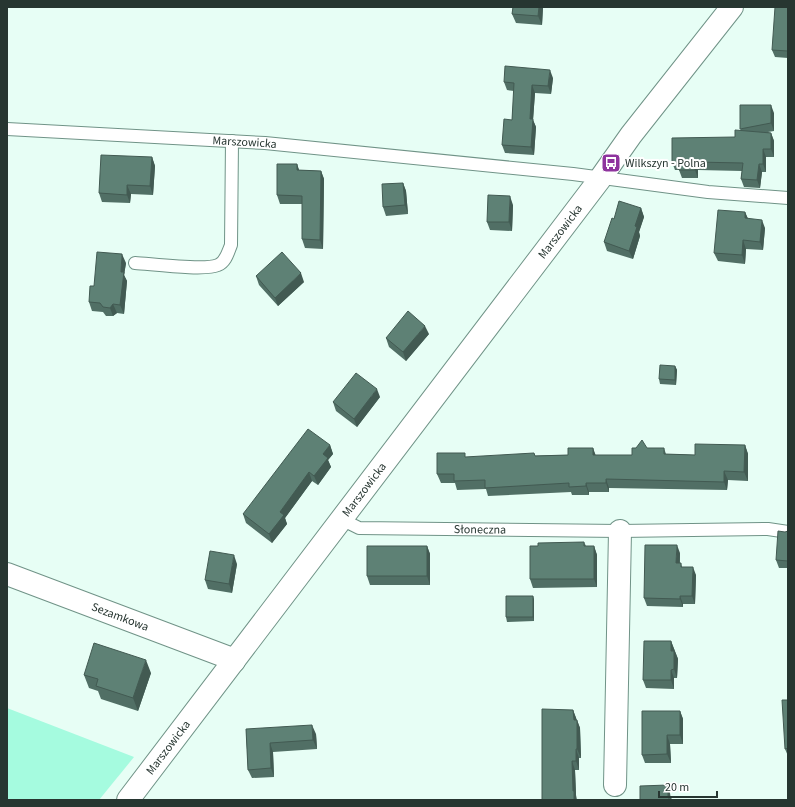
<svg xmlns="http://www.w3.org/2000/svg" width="795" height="807" viewBox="0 0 795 807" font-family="'Source Sans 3',sans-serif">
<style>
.green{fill:#a5fbdf}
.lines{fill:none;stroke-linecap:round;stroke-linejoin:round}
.lane-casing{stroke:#709387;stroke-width:14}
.street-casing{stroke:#709387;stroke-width:24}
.secondary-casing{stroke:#709387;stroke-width:24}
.lane{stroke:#fff;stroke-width:12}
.street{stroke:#fff;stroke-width:22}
.secondary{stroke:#fff;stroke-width:22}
.wall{fill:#516f65}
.shaded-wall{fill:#425a52}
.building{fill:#5e8175;stroke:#425a52}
.labels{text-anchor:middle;stroke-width:4;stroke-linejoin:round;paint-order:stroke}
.street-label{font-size:12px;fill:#273631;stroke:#fff}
.poi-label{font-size:12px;fill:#273631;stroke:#fff;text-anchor:start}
</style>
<rect width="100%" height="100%" fill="#e7fef5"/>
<path class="green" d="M7,708L134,757L99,800H7Z"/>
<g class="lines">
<g class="lane-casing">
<g id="lane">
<path id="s1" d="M7,129L265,143L573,174L708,192L788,198"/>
<path d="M135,263C152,264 205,271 218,265C226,262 228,252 231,245L232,141"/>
<path id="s2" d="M343,518L351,524L359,528L620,531L768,529L788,532"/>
</g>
</g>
<g class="street-casing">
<g id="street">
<path id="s3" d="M7,574L227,657L234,661"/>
<path d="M615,785L620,531"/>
</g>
</g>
<g class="secondary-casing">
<g id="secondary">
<path id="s4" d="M128,800L600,179L631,135L732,7"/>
</g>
</g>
<use href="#lane" class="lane"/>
<use href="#street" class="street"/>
<use href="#secondary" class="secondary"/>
</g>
<path class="wall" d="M513,7H543L542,25L516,23L512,14Z
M788,7V58L775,57L772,50Z
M553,78L551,94L535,93L533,120L536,127L534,155L505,153L502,145L512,120L514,91L507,90L504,82Z
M774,113V131L768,132L771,133L774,141V157H766V172H762L760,188L744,187L741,179L742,171L698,170V178H682L679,170H675L672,162L735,137L741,130L740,129Z
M152,157L155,166L153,195L131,194L130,203L102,202L99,193Z
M297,164L299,170L321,171L324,179L323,249L305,248L302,239V204H280L277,195Z
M403,183L406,191L408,214L386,216L383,207Z
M513,205L512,231L490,230L487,222Z
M641,208L644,217L639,232L640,236L633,259L607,251L604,242L614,219Z
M745,212L748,219L765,228L763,250L746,249L745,264L718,261L714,253Z
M126,263L124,275L127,281L124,314L117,313L113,316H106L103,312L92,311L89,302L94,286Z
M256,276L304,282L278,306L259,285Z
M429,334L406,361L389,347L386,338Z
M675,366L677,370L676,385L660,384L659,379Z
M380,397L357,427L336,411L333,402Z
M330,445L333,454L328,460L331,467L318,485L312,481L285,518L287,524L272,543L246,523L243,514Z
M745,445L748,454V481L728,480L727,490L609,488V492H589V495H572L571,492L488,496L486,489L457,490L455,483H441L437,474L467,457L568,455L593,448L595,455H632L647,448H664L666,454L695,455Z
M788,531V568H779L776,560L785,532Z
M584,542L586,546H594L597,555V587L533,588L530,579L538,546Z
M427,546L430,554V585H370L367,576Z
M680,553V563H681L682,567L696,575L695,604H683V607L647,606L644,598Z
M237,564L232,593L208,589L205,580Z
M533,596L534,600V621L507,622L506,617Z
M671,641L678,659L677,678H674V689L646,688L643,680Z
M151,673L138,711L101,699L98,691L89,688L84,675Z
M788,700V756L785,749Z
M573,710L580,728L581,758H579V770H575L576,795L542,800Z
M680,711L683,719V744H670L671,763H645L642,755Z
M246,729L316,734L317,749L273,752L274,777L252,778L248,770Z"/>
<path class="shaded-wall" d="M539,7H543L542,25L538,16Z
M550,70L553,78L551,94L548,86Z
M532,85L535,93L533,120L536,127L534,155L531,147L530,119Z
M771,105L774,113V131L771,123Z
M771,133L774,141V157L771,149Z
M763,149L766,157V172L763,164Z
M152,157L155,166L153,195L150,186Z
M695,162L698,170V178L695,170Z
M297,164L300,173L297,170Z
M759,164L762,172L760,188L757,180Z
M321,171L324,179L323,249L320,240Z
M403,183L406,191L408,214L405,205Z
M127,185L131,194L130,203L127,195Z
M510,196L513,205L512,231L509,222Z
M641,208L644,217L639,232L640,236L633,259L629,251L635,226Z
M745,212L749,221L745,218Z
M762,220L765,228L763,250L760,242Z
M743,240L746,249L745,264L742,255Z
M122,254L126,263L124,275L127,281L124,314L120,305L121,272Z
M301,273L304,282L278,306L275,298Z
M113,304L117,313L113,316L110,308Z
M425,326L429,334L406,361L403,352Z
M675,366L677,370L676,385L675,380Z
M377,389L380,397L357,427L354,419Z
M330,445L333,454L328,460L331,467L318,485L314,476L323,454Z
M745,445L748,454V481L744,472Z
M593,448L596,456L593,455Z
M724,471L728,480L727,490L724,482Z
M309,472L312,481L285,518L287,524L272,543L269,534L280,512Z
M606,479L609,488V492L606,483Z
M586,483L589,492V495L586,486Z
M677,545L680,553L679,571L676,563Z
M427,546L430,554V585L427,576Z
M594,546L597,555V587L594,579Z
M234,555L237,564L232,593L229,584Z
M693,567L696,575L695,604L692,596Z
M533,596L534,600V621L533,617Z
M680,596L683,604V607L680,599Z
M671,641L678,659L677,678L674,669L671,651Z
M146,660L151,673L138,711L133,698Z
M671,670L674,678V689L671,680Z
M573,710L576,718L577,728L574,720Z
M680,711L683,719V744L680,735Z
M577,720L580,728L581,758L577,749Z
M312,725L316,734L317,749L313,740Z
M667,735L670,744L671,763L667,754Z
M270,743L273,752L274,777L271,768Z
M576,749L579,758V770L576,761Z
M572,761L575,770L576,795L577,800H574L573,791Z
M668,785L670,793L671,800L668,798Z"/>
<path class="building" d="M513,7H539L538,16L512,14Z
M775,7H788V51L772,50Z
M505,66L550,70L548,86L532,85L530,119H533L531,147L502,145L504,119L512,120L514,83L504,82Z
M740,105H771V123L740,129Z
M735,130L771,133V149H763V164H759L757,180L741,179L743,163L695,162V170H679V162H672V138L735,137Z
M101,155L152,157L150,186L127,185V195L99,193Z
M277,164H297V170L321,171L320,240L302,239V196L277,195Z
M403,183L405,205L383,207L382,184Z
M488,195L510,196L509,222H487Z
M619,201L641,208L635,226L637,227L629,251L604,242L612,218L614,219Z
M718,210L745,212V218L762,220L760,242L743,240L742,255L714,253Z
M97,252L122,254L121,272H124L120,305L113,304L110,308L103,307L100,303L89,302L90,286H94Z
M282,252L301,273L275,298L256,276Z
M408,311L425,326L403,352L386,338Z
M660,365L675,366V380L659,379Z
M356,373L377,389L354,419L333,402Z
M308,429L330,445L323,454L328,458L314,476L309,472L280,512L284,515L269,534L243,514Z
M642,440L647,448H664V454L695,455V444L745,445L744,472L724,471V482L606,479V483H586V486L569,487V483L485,488V480L454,481V474H437V453H465V457L534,453L535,456L568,455V448H593V455H632V448H636Z
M778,531L785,532L788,531V561L776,560Z
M584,542V546H594V579H530V546H538V543Z
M645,545H677L676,563H681V567H693L692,596H680V599L644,598Z
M367,546H427V576H367Z
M210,551L234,555L229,584L205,580Z
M506,596H533V617H506Z
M644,641H671V651H674V669L671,670V680H643Z
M94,643L146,660L133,698L96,686L98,679L84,675Z
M782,700H788V748L785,749Z
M542,709L573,710L574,720H577V749H576V761H572L573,791H574V800H542Z
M642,711H680V735H667V754L642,755Z
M312,725L313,740L270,743L271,768L248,770L246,729Z
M668,785V798H671V800H640V786Z"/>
<defs>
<g id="bus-square" transform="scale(1)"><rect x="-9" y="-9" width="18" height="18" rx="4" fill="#8f349e" stroke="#fff"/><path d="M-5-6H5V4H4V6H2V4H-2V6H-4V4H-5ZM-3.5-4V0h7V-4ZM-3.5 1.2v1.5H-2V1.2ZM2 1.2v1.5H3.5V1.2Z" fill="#fff"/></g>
</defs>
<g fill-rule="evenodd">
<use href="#bus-square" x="611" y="163"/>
</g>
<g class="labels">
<g class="street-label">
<text dy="4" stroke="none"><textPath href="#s1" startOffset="238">Marszowicka</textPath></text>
<text dy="4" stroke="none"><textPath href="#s4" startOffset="714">Marszowicka</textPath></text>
<text dy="4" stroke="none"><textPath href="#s4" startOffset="390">Marszowicka</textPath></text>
<text dy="4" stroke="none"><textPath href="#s2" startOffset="140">Słoneczna</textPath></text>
<text dy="4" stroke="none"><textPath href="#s3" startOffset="121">Sezamkowa</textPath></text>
<text dy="4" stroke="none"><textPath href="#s4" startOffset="66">Marszowicka</textPath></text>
</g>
<g class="poi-label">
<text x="625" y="167">Wilkszyn - Polna</text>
</g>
</g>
<rect width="795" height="807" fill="none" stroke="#273631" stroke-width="16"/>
<path d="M659 791v6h58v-6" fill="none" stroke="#273631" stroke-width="2"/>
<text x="665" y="791" font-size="12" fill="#273631" stroke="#ffffff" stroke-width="3" paint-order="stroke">20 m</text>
</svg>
